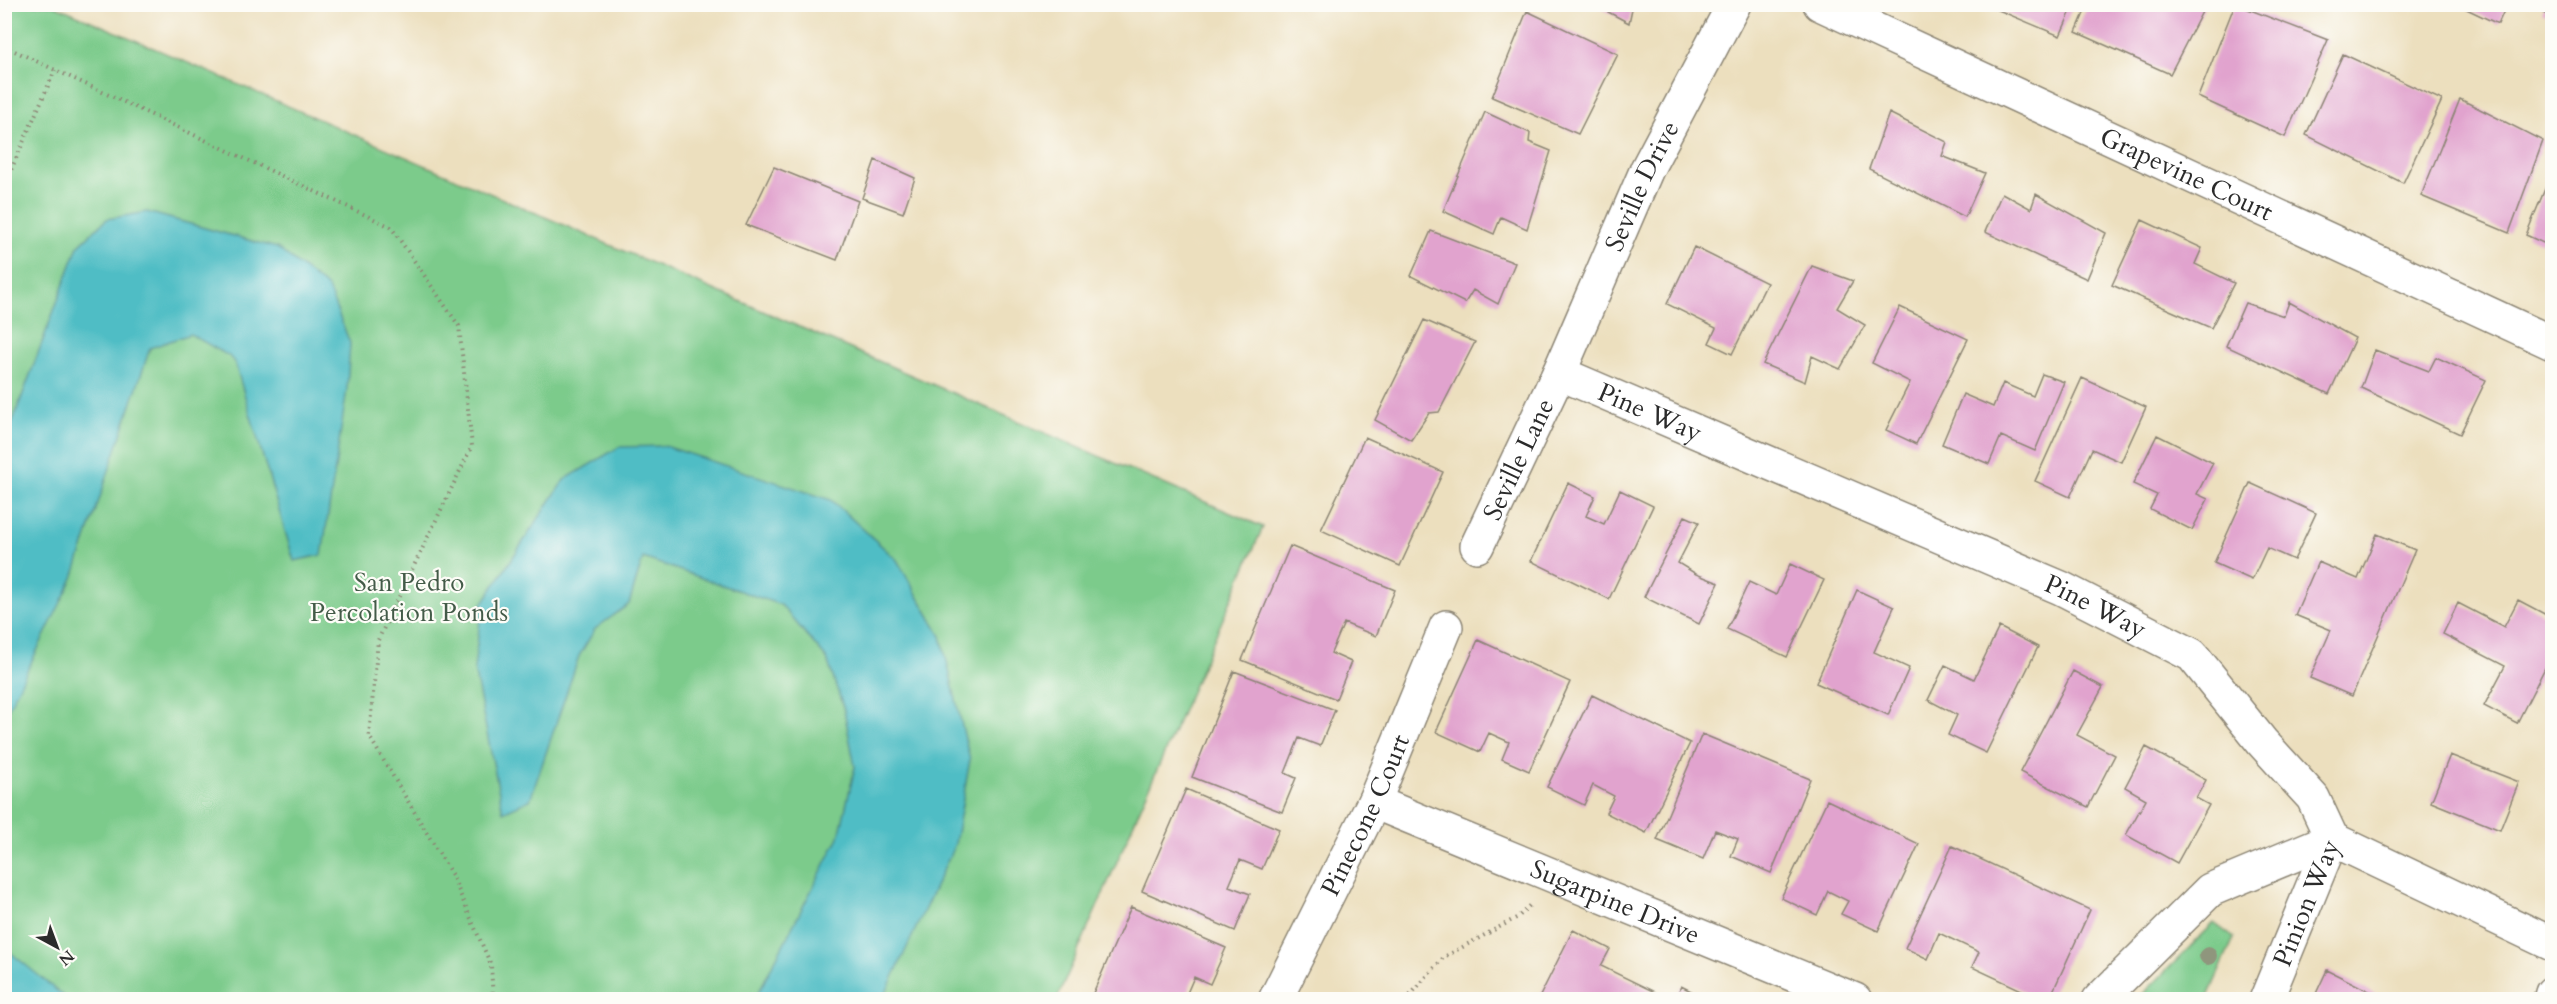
<svg xmlns="http://www.w3.org/2000/svg" width="2557" height="1004" viewBox="0 0 2557 1004" font-family="Cardo,serif">
<style>
.green{fill:#7ccb8b;stroke:#547b5b;stroke-width:1.5}
.water{fill:#4fbdc5;stroke:#3d7478;stroke-width:1.5}
.building{fill:#e1a3ce}
.lines{fill:none;stroke-linecap:round;stroke-linejoin:round}
.minor-casing{stroke:#8c8574;stroke-width:36}
.secondary-casing{stroke:#8c8574;stroke-width:36}
.path{stroke:#8c8574;stroke-width:4;stroke-dasharray:1.5 4.5;stroke-linecap:butt}
.minor{stroke:#fff;stroke-width:33}
.secondary{stroke:#fff;stroke-width:33}
.tree{fill:#8f967d}
.labels{text-anchor:middle;stroke-width:4.5;stroke-linejoin:round;paint-order:stroke}
.street-label{font-size:26px;fill:#2b2b2b;stroke:#fdfcf7}
.park-label{font-size:26px;fill:#435b48;stroke:#fdfcf7}
</style>
<rect width="100%" height="100%" fill="#fdfcf7"/>
<filter id="ink" filterUnits="userSpaceOnUse"><feTurbulence type="fractalNoise" baseFrequency=".0167" numOctaves="2"/><feDisplacementMap in="SourceGraphic" scale="12" xChannelSelector="R" yChannelSelector="G"/><feConvolveMatrix kernelMatrix="1 2 1 2 8 2 1 2 1" color-interpolation-filters="sRGB"/></filter>
<filter id="wash" filterUnits="userSpaceOnUse"><feTurbulence type="fractalNoise" baseFrequency=".008" numOctaves="4" result="noise"/><feDisplacementMap in="SourceGraphic" scale="24" xChannelSelector="R" yChannelSelector="G"/><feGaussianBlur stdDeviation="1.35" result="paint"/><feColorMatrix in="noise" values="0 0 0 0 0 0 0 0 0 0 0 0 0 0 0 0 0 1.4 0 .05"/><feComposite in="paint" operator="in"/></filter>
<g filter="url(#wash)">
<rect width="100%" height="100%" fill="#ecdfbe"/>
<path class="green" d="M5,5H54L1263,527L1057,999L5,1000Z
M2214,923L2234,938L2207,999H2138Z"/>
<path class="water" d="M147,212L277,248L328,288L350,343L347,389L322,555L294,561L235,363L229,356L190,334L150,348L73,578L5,715V442L78,246L107,219Z
M665,446L831,500L897,560L941,636L970,760L955,844L883,999H755L839,837L855,767L844,710L827,659L781,605L643,558L629,604L595,629L579,656L530,800L503,812L474,669L482,604L564,480L619,447Z
M5,948L67,999H5Z"/>
<g id="blocks">
<path class="building" d="M1593,4H1633L1629,23Z
M1984,4H2074L2060,36Z
M2088,4H2206L2170,74L2076,32Z
M2235,4L2328,40L2285,137L2198,97Z
M2456,4H2507L2498,24Z
M2545,4H2552V17L2542,12Z
M1527,11L1618,54L1578,134L1492,97Z
M2343,54L2442,100L2403,183L2306,135Z
M2460,99L2543,141L2509,233L2421,196Z
M1485,112L1530,133L1529,142L1551,151L1527,229L1501,217L1494,234L1443,211Z
M1889,113L1947,142L1942,156L1985,173L1965,217L1869,169Z
M875,160L915,178L903,213L862,198Z
M774,167L858,201L837,260L746,225Z
M2552,172V247L2526,235Z
M2002,193L2031,209L2036,194L2106,233L2087,279L1985,232Z
M2142,220L2202,248L2195,264L2234,283L2211,328L2112,285Z
M1431,231L1515,263L1498,304L1473,290L1465,303L1411,276Z
M1694,247L1767,283L1732,354L1709,343L1716,328L1667,304Z
M1812,266L1853,281L1837,308L1865,325L1840,369L1812,356L1805,382L1763,364Z
M2289,302L2355,338L2329,394L2226,346L2245,303L2284,316Z
M1900,307L1968,339L1916,444L1886,430L1910,382L1872,363Z
M1424,320L1475,342L1439,412L1429,413L1411,440L1375,420Z
M2375,350L2429,371L2436,357L2486,380L2460,434L2361,388Z
M2042,374L2064,382L2035,451L2001,436L1989,464L1942,444L1963,394L1993,407L2003,383L2033,396Z
M2082,378L2146,407L2121,462L2092,449L2070,497L2035,481Z
M2157,435L2213,463L2197,494L2208,499L2192,530L2150,509L2157,495L2133,484Z
M1365,437L1443,472L1400,566L1321,530Z
M1568,483L1595,496L1586,516L1604,524L1620,490L1653,506L1609,599L1531,561Z
M2250,483L2316,513L2294,560L2267,548L2252,580L2214,563Z
M1685,516L1699,522L1678,563L1696,574L1719,583L1699,624L1644,597Z
M2377,534L2415,550L2352,696L2310,678L2331,630L2295,615L2318,562L2358,579Z
M1290,546L1395,590L1376,636L1344,623L1331,653L1351,662L1336,699L1242,660Z
M1790,564L1824,580L1787,657L1727,629L1749,582L1776,595Z
M1857,590L1894,607L1874,652L1909,668L1888,715L1816,683Z
M2518,600L2552,618V654L2517,723L2484,706L2505,666L2443,634L2458,603L2504,627Z
M1999,627L2038,647L1986,753L1948,735L1957,715L1928,700L1945,665L1974,679Z
M1478,640L1570,682L1529,771L1502,759L1509,742L1489,733L1480,752L1436,732Z
M1234,671L1335,710L1320,746L1299,738L1285,773L1296,778L1282,812L1192,777Z
M2073,671L2103,687L2077,735L2115,755L2088,807L2020,772Z
M1592,695L1690,743L1646,833L1606,813L1614,796L1593,785L1584,805L1547,787Z
M1702,734L1810,779L1771,873L1731,856L1738,839L1715,830L1703,859L1657,840Z
M2146,747L2206,780L2196,798L2209,805L2177,863L2126,835L2146,799L2125,787Z
M2450,755L2519,782L2500,830L2431,802Z
M1186,789L1279,829L1262,869L1240,860L1229,886L1250,894L1235,931L1142,891Z
M1827,800L1919,844L1878,931L1841,914L1848,901L1828,891L1817,915L1781,898Z
M1952,846L2090,910L2049,1000H2043L1972,967L1979,952L1939,933L1928,959L1905,948Z
M1131,907L1226,948L1210,984L1194,977L1184,1000H1090Z
M1573,930L1610,949L1601,966L1661,995L1659,1000H1538Z
M2327,970L2387,1000H2313Z
M1681,986L1709,1000H1675Z"/>
</g>
</g>
<g filter="url(#ink)">
<use href="#blocks" fill-opacity="0" stroke="#8c8574" stroke-width="1.5"/>
<g class="lines">
<g class="minor-casing">
<g id="minor">
<path id="s1" d="M1820,4L2552,343"/>
<path id="s2" d="M1559,373L2061,588L2192,655L2262,742L2313,798L2332,839L2552,944"/>
<path id="s3" d="M1477,546L1559,373L1647,169L1734,4"/>
<path id="s4" d="M1374,802L1855,1000"/>
<path id="s5" d="M1275,1000L1374,802L1446,627"/>
<path d="M2099,1000L2210,890L2332,839"/>
<path id="s6" d="M2266,1000L2332,839"/>
</g>
</g>
<g class="secondary-casing">
<path id="secondary" d="M2550,1000L2552,993"/>
</g>
<path class="path" d="M4,46L391,227L459,326L472,446L378,640L369,736L452,875L491,965L493,1000
M4,186L55,70
M1406,1000L1444,957L1518,917L1531,904"/>
<use href="#minor" class="minor"/>
<use href="#secondary" class="secondary"/>
</g>
<circle class="tree" cx="2208" cy="956" r="9"/>
</g>
<g class="labels">
<g class="street-label">
<text dy="9" stroke="none"><textPath href="#s1" startOffset="404">Grapevine Court</textPath></text>
<text dy="9" stroke="none"><textPath href="#s3" startOffset="396">Seville Drive</textPath></text>
<text dy="9" stroke="none"><textPath href="#s2" startOffset="99">Pine Way</textPath></text>
<text dy="9" stroke="none"><textPath href="#s3" startOffset="96">Seville Lane</textPath></text>
<text dy="9" stroke="none"><textPath href="#s2" startOffset="585">Pine Way</textPath></text>
<text dy="9" stroke="none"><textPath href="#s5" startOffset="206">Pinecone Court</textPath></text>
<text dy="9" stroke="none"><textPath href="#s4" startOffset="261">Sugarpine Drive</textPath></text>
<text dy="9" stroke="none"><textPath href="#s6" startOffset="105">Pinion Way</textPath></text>
</g>
<g class="park-label">
<text x="409" y="591">San Pedro<tspan x="409" dy="30">Percolation Ponds</tspan></text>
</g>
</g>
<rect width="2557" height="1004" fill="none" stroke="#fdfcf7" stroke-width="24"/>
<g transform="translate(57 947) rotate(139)" stroke="#fdfcf7" stroke-width="4.5" paint-order="stroke">
<path d="M0-4.5L10 22L0 15L-10 22Z" fill="#2b2b2b"/>
<text y="-9" font-size="16" font-weight="bold" text-anchor="middle" fill="#2b2b2b">N</text>
</g>
</svg>
